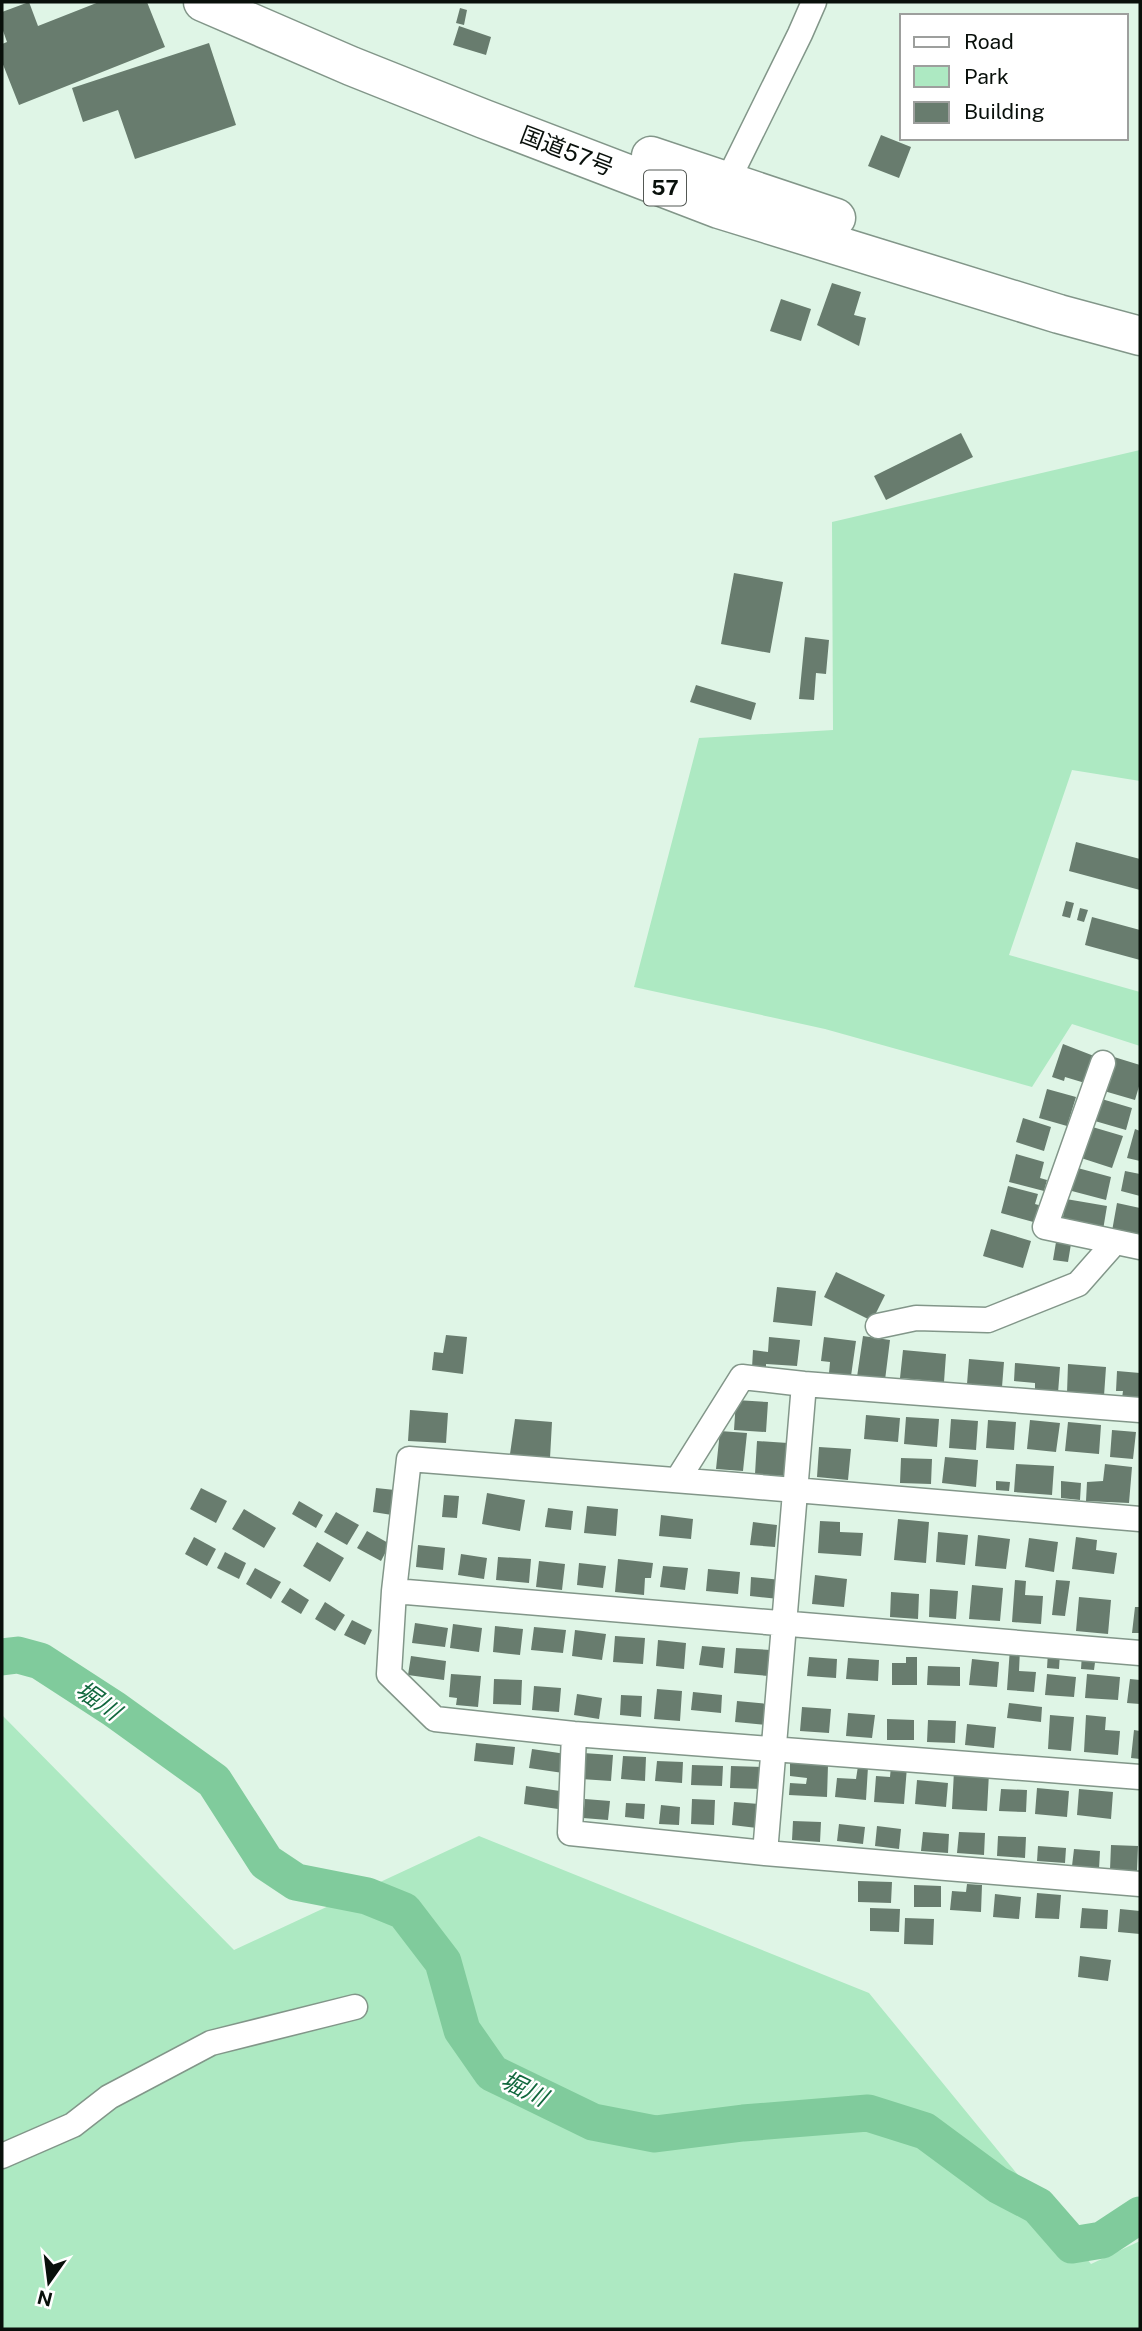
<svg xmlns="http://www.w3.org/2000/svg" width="1142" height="2331" viewBox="0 0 1142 2331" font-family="'Public Sans','Noto Sans JP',sans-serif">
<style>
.green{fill:#ade9c2}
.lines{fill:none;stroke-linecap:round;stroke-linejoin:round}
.river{stroke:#80cb9c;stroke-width:37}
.building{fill:#687c6e}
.minor-casing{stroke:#829689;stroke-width:27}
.trunk-casing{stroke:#829689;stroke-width:41}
.minor{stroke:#fff;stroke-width:24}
.trunk{stroke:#fff;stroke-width:38}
.labels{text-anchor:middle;stroke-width:5;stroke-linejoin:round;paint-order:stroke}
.shield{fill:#fff;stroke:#535854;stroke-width:2}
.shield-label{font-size:21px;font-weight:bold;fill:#09100b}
.street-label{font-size:23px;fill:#09100b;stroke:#fff}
.water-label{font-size:24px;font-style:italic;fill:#12683e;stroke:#fff}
</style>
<rect width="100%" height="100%" fill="#dff5e6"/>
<path class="green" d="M1140,450V781L1072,770L1009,955L1140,992V1046L1072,1024L1032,1087L825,1029L634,987L699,738L833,730L832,522Z
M2,1715L234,1950L479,1836L869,1993L1091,2264L1140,2241V2329H2Z"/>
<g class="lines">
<path class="river" d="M2,1657L18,1655L40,1661L114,1709L214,1781L266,1862L296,1882L367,1896L404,1911L443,1962L462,2030L492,2073L593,2122L655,2134L743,2123L868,2113L925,2131L998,2185L1038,2206L1072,2245L1102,2240L1140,2215"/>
</g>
<path class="building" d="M29,2L38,26L99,2H147L165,47L19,105L2,62V44L7,42L2,28V12Z
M460,8L467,10L464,25L456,23Z
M459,26L491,37L486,55L453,45Z
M209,43L236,125L135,159L118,110L83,122L72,88Z
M881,135L911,147L899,178L868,166Z
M832,283L861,292L854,315L866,318L859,346L817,325Z
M781,299L811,309L801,341L770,331Z
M961,433L973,457L886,500L874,476Z
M734,573L783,582L770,653L721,644Z
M805,637L829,640L826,674L816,673L814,700L799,699Z
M696,685L756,703L751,720L690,702Z
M1076,842L1140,859V890L1069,871Z
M1066,901L1074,903L1070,918L1062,916Z
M1080,908L1088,910L1084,922L1077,920Z
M1092,917L1140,930V960L1085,945Z
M1063,1044L1094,1056L1085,1083L1065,1077L1064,1081L1052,1077Z
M1114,1057L1140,1065V1083L1135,1100L1104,1091Z
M1047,1089L1076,1097L1067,1126L1039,1118Z
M1095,1097L1132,1108L1126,1130L1088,1119Z
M1023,1118L1051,1127L1044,1151L1016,1142Z
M1089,1126L1123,1136L1112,1168L1078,1157Z
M1135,1129L1140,1131V1161L1127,1158Z
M1016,1154L1044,1162L1040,1178L1047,1180L1044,1191L1009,1182Z
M1074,1167L1111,1177L1106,1200L1068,1190Z
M1125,1171L1140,1174V1196L1121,1191Z
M1008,1186L1038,1194L1035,1204L1042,1206L1037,1223L1001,1213Z
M1066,1199L1107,1206L1103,1230L1062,1223Z
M1117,1203L1140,1208V1237L1112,1231Z
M991,1229L1031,1241L1023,1268L983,1256Z
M1056,1242L1071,1244L1068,1262L1053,1260Z
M836,1272L885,1295L872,1321L824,1297Z
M777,1287L816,1291L812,1326L773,1322Z
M446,1335L467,1337L463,1374L432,1370L434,1352L443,1353Z
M863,1336L890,1340L885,1380L857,1377Z
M769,1337L800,1340L797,1366L766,1364V1370L752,1368L753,1350L768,1352Z
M824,1337L856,1341L851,1376L829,1373L830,1362L821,1361Z
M903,1350L946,1354L944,1382L900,1378Z
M969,1359L1004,1362L1002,1387L967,1384Z
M1015,1363L1060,1367L1058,1393L1035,1391V1383L1014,1381Z
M1068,1364L1106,1367L1104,1396L1067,1393Z
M1117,1371L1140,1373V1399L1122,1398L1123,1391H1116Z
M736,1400L768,1402L766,1432L734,1430Z
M410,1410L448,1413L446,1443L408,1441Z
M866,1415L900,1418L898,1442L864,1439Z
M906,1417L939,1419L937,1447L904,1444Z
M515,1419L552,1422L550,1458L510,1454Z
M951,1419L978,1421L976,1450L949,1448Z
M988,1420L1016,1422L1014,1450L986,1448Z
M1030,1420L1060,1423L1056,1452L1027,1449Z
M1068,1422L1101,1425L1099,1454L1065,1451Z
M1112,1430L1136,1432L1133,1459L1110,1457Z
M720,1431L747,1433L743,1471L716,1469Z
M757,1441L788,1443L785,1476L755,1474Z
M819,1447L851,1449L848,1480L817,1477Z
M945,1457L978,1460L976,1487L942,1483Z
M901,1458L932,1459L931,1484L900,1483Z
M1016,1464L1054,1466L1052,1495L1014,1492Z
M1105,1464L1132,1467L1129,1503L1086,1501L1087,1482L1103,1481Z
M996,1481L1010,1482L1009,1491L996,1490Z
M1061,1481L1081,1483L1080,1500L1061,1498Z
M201,1488L227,1501L216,1523L190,1509Z
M376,1488L395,1490L392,1515L373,1512Z
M487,1493L525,1500L520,1531L482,1524Z
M444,1495L459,1496L457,1518L442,1517Z
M299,1501L323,1515L316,1528L292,1514Z
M587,1506L618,1509L616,1536L584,1533Z
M548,1508L573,1511L571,1530L545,1527Z
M244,1509L276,1528L264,1548L232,1529Z
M336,1512L359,1525L347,1545L324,1532Z
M661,1515L693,1519L691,1539L659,1536Z
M898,1519L929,1522L926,1563L894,1560Z
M820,1521L840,1522V1532L863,1533L861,1556L818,1553Z
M753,1522L777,1525L775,1547L750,1545Z
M367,1531L390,1544L381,1561L357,1548Z
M938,1532L968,1535L965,1565L936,1562Z
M978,1535L1010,1539L1006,1569L975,1566Z
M194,1537L216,1549L207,1566L185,1554Z
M1076,1537L1097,1540L1096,1550L1117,1553L1114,1574L1072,1569Z
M1029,1538L1058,1542L1054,1572L1025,1567Z
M317,1542L344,1558L330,1582L303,1566Z
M418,1545L445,1548L443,1570L416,1567Z
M225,1552L246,1563L239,1579L217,1568Z
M461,1554L487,1558L484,1579L458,1575Z
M498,1557L531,1559L529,1583L496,1580Z
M618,1559L653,1563L651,1578H645L644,1595L615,1592Z
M539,1561L565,1564L562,1590L536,1587Z
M579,1563L606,1566L603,1588L577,1585Z
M663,1566L688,1568L685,1590L660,1587Z
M255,1568L281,1582L271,1599L246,1584Z
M708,1569L740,1572L738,1594L706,1591Z
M815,1575L847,1579L844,1607L812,1604Z
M751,1577L781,1580L779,1599L750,1596Z
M1015,1580L1026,1581L1025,1595L1043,1596L1041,1624L1012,1622Z
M1056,1580L1070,1581L1065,1616L1052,1615Z
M972,1585L1003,1588L1000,1621L969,1619Z
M290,1588L309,1600L301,1614L281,1602Z
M930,1589L958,1591L956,1619L929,1617Z
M891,1592L919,1594L918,1619L890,1617Z
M1079,1597L1111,1600L1108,1634L1076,1631Z
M325,1602L345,1615L335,1631L315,1619Z
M1135,1607H1140V1633H1132Z
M352,1620L372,1630L365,1645L344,1635Z
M415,1623L448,1628L445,1647L412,1643Z
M453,1624L482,1628L479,1652L450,1648Z
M495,1626L523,1629L520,1655L493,1652Z
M534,1627L566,1630L563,1653L531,1650Z
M575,1630L606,1634L602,1660L572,1656Z
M615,1636L645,1638L643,1664L613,1662Z
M658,1640L686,1643L684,1669L656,1666Z
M702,1646L725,1648L723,1668L699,1665Z
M736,1648L771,1650L769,1676L734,1673Z
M1010,1648L1020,1649L1019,1671L1036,1672L1034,1692L1007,1690Z
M1048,1652L1060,1653L1059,1669L1047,1668Z
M1082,1654L1096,1655L1094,1670L1081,1669Z
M411,1656L446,1661L444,1680L408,1675Z
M809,1657L837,1659L836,1678L807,1676Z
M906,1657H917V1685H892V1663H906Z
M848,1658L879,1660L878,1681L846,1679Z
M972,1659L999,1662L997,1687L969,1685Z
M928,1666L960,1667V1686L927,1685Z
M451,1674L481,1676L478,1707L456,1705L457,1698L449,1697Z
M1047,1674L1076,1677L1074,1697L1045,1695Z
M1087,1674L1120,1677L1118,1700L1085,1698Z
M494,1679L522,1680L521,1705L493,1704Z
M1130,1679L1140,1680V1704L1127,1703Z
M534,1686L561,1688L559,1712L532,1710Z
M657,1689L682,1691L680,1721L654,1719Z
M693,1692L722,1695L721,1713L691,1710Z
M577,1694L602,1698L599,1719L574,1715Z
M621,1695L642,1696L641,1717L620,1715Z
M737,1701L768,1704L766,1725L735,1722Z
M1009,1703L1042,1707L1041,1722L1007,1718Z
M802,1707L831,1709L829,1733L800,1731Z
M848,1713L875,1715L872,1738L846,1736Z
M1050,1715L1074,1717L1071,1751L1048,1749Z
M1086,1715L1106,1717L1105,1730L1120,1731L1118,1755L1084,1752Z
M887,1719L914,1720V1740H887Z
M928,1720L956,1721L955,1743L927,1742Z
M967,1724L996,1727L994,1748L965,1745Z
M1134,1730L1140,1731V1759L1131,1758Z
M476,1743L515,1747L513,1765L474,1761Z
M532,1749L566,1754L563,1773L529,1768Z
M583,1753L613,1755L611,1781L581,1779Z
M623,1756L646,1757L645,1781L621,1779Z
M657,1761L683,1762L682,1783L655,1781Z
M790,1763L828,1765L827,1797L789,1795L790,1783L806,1784L807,1778L790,1776Z
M692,1765L723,1766L722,1786L691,1785Z
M731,1766L763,1767L762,1789L730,1788Z
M858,1766L868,1767L866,1800L835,1797L837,1778L856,1779Z
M891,1766L907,1767L904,1804L874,1802L876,1776L890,1777Z
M954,1771L989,1773L987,1811L952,1809Z
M917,1780L948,1783L946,1807L915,1804Z
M526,1786L560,1791L558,1809L524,1804Z
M1037,1788L1069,1791L1067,1817L1035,1814Z
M1001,1789L1027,1790L1026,1812L999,1811Z
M1079,1789L1113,1792L1111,1819L1077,1815Z
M585,1799L610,1801L608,1820L583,1818Z
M692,1799L715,1800L714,1825L691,1824Z
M734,1802L759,1804L757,1828L732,1825Z
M626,1803L645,1804L644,1819L625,1817Z
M661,1805L680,1807L679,1825L659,1824Z
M793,1821L821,1822L820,1842L792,1840Z
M839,1824L865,1827L863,1844L837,1841Z
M877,1826L901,1829L899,1849L875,1846Z
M923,1832L949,1834L948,1853L921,1851Z
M959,1832L985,1833L984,1855L957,1853Z
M998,1836L1026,1837L1025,1858L997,1856Z
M1111,1845L1138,1846L1137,1871L1110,1870Z
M1038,1846L1066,1848L1065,1863L1037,1861Z
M1074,1849L1100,1851L1099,1869L1072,1866Z
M858,1881L892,1882L891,1903L858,1902Z
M967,1884L982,1885L981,1912L950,1910L952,1891L966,1892Z
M914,1885L941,1886V1907H914Z
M1037,1893L1061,1895L1059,1919L1035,1918Z
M995,1894L1021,1897L1019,1919L993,1917Z
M870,1908L900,1909L899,1932L870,1931Z
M1082,1908L1108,1910L1107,1929L1080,1928Z
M1120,1909L1140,1911V1934L1118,1932Z
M905,1918L934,1919L933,1945L904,1944Z
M1080,1956L1111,1960L1108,1981L1078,1977Z"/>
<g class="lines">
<g class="minor-casing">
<path id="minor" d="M723,194L727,182L800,34L814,2
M1103,1063L1045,1227L1140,1247
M878,1326L916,1318L988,1320L1078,1284L1115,1242
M678,1479L742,1377L804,1384L1140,1410
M1140,1519C896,1499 653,1477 409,1459L394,1591L389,1674L435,1719L574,1734L1140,1777
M394,1591L1140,1653
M574,1734L570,1833L765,1853L1140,1884
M765,1853L804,1384
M2,2156L73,2125L109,2097L211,2043L355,2007"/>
</g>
<g class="trunk-casing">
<path id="trunk" d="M203,2L351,66L484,119L719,209L1059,314L1140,336
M651,156L836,218"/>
</g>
<use href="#minor" class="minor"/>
<use href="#trunk" class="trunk"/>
</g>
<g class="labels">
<rect class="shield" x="644" y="170.5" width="42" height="35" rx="5"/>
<g class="shield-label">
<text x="665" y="195">57</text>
</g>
<g class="street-label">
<text transform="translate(567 151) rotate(21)" y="8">国道57号</text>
</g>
<g class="water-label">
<text transform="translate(98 1701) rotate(35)" y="8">堀川</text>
<text transform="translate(524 2089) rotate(26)" y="8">堀川</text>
</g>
</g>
<rect width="1142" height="2331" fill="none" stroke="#09100b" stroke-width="7"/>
<rect x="900" y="14" width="228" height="126" fill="#ffffff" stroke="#9d9f9d" stroke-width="2"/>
<rect x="914" y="37" width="35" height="10" fill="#ffffff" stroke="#9d9f9d" stroke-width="2"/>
<text x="964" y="49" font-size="21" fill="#09100b">Road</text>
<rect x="914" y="66" width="35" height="21" fill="#ade9c2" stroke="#9d9f9d" stroke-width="2"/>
<text x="964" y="84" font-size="21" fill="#09100b">Park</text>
<rect x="914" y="102" width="35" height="21" fill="#687c6e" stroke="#9d9f9d" stroke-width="2"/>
<text x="964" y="119" font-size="21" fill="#09100b">Building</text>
<g transform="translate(49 2282) rotate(194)" stroke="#ffffff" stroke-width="5" paint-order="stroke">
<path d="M0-5L12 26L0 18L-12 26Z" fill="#09100b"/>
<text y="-10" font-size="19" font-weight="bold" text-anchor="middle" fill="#09100b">N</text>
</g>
</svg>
